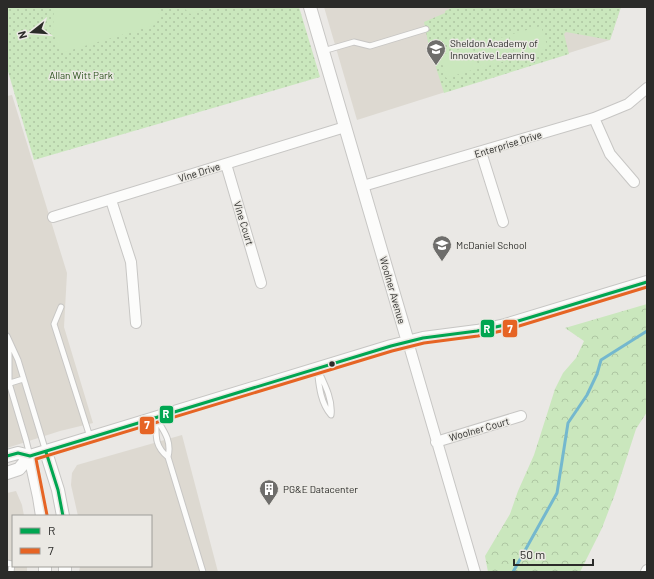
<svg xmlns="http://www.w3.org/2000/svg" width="654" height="579" viewBox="0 0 654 579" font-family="Barlow,sans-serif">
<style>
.built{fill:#ddd9d1}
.forest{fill:url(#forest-crowns)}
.park{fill:url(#park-dots)}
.pitch{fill:#cae7bd}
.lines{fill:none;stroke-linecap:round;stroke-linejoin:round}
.stream{stroke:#74b8ce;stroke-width:3}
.service-casing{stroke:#c7c6c4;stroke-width:7}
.minor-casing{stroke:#c7c6c4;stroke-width:12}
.tertiary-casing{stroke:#c7c6c4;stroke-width:14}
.service{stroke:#fcfcfb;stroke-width:5}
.minor{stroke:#fcfcfb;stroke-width:10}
.tertiary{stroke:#fcfcfb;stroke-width:12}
.bus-1-casing{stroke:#ebe9e4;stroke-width:6}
.bus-2-casing{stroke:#ebe9e4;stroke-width:6}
.bus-1{stroke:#00a651;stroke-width:3}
.bus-2{stroke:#e66424;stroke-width:3}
.bus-dot{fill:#2b2b29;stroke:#ebe9e4;stroke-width:1.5}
.labels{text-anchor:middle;stroke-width:3;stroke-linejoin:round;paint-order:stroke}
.poi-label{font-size:10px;fill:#2b2b29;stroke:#ebe9e4;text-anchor:start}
.park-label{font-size:10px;fill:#2b521c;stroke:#ebe9e4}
.street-label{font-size:10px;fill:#2b2b29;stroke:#ebe9e4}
.line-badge{stroke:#ebe9e4;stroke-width:1.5}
.badge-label{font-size:11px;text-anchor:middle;font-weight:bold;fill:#fff}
</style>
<defs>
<pattern id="forest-crowns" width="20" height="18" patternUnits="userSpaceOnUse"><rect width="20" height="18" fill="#cae7bd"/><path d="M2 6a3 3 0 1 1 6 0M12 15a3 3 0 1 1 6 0" fill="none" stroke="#aec6a2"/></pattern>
<pattern id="park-dots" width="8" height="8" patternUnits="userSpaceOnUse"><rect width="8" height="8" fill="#cae7bd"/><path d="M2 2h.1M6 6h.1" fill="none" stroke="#aec6a2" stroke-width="1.8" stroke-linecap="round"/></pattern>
</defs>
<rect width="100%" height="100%" fill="#eae8e5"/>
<path class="built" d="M324,7H621L610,40L357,120Z
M12,95L67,273L64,327L93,423L60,431L7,448V96Z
M182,435L218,572H79L80,566H151V516H78L71,485L72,473L77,465Z
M16,491L22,505L24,516H13V566H27V572H7V493Z"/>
<path class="forest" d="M647,304V412L636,429L615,494L602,528L580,572H488L485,556L510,514L518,491L534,455L555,389L563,373L576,358L584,341L565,328Z"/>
<path class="park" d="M7,7H299L320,77L34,160L7,68Z
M453,7H621L610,40L566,32L564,34L569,54L444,93L428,42L424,22L445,13V11Z"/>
<path class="pitch" d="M54,7H157L160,17L155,25L61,53L53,32Z
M183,7H212L190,14Z
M541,26L548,48L516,58L509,35Z
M507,36L513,59L481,68L474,45Z
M472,46L479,68L446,78L440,55Z"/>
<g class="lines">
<path class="stream" d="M513,572L557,493L568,423L587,395L597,374L601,360L647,331"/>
<g class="service-casing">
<path id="service" d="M323,51L354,42L370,46L426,29
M61,307L54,324L90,437
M7,336L18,360L46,452
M9,345V383L26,440L30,456
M317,368C324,383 333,399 331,415C320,402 319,385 317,368Z
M7,384L23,379
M156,418C164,431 172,441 168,457L203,572
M156,418C156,435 154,446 168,457
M7,563L12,564L11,572"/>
</g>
<g class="minor-casing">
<path id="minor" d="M594,118L610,154L634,182
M481,152L503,222
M226,164L261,283
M363,186L594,118L628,104L647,88
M111,200L131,262L136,323
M53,217L345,127
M408,342L475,572
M436,442L521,416
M646,572L647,570"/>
</g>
<g class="tertiary-casing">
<path id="tertiary" d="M310,7L408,342
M46,452L58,490L63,516
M7,456L18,453L30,456L391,346L423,338L477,331L505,325L647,282
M30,456L39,497L42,516
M7,473L19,469L30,456
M45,572V566
M65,572V566"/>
</g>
<use href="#service" class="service"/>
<use href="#minor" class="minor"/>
<use href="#tertiary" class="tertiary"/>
<g class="bus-1-casing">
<path id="bus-1" d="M46,452L58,490L63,516
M7,456L18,453L30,456L391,346L423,338L477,331L505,325L647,282"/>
</g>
<g class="bus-2-casing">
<path id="bus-2" d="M47,515L36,459L392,351L424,343L478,336L506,330L647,287"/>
</g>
<use href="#bus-1" class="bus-1"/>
<use href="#bus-2" class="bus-2"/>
</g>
<defs>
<g id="school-pin" transform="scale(1)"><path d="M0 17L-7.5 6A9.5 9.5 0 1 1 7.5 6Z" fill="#6e6d6b" stroke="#ebe9e4"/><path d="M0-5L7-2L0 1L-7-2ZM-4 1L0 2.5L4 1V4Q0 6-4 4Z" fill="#fff"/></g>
<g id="building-pin" transform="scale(1)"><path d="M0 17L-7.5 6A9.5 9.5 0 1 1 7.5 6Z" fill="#6e6d6b" stroke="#ebe9e4"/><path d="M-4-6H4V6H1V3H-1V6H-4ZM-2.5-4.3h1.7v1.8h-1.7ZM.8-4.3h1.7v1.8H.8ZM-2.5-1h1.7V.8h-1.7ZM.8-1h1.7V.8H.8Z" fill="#fff"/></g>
</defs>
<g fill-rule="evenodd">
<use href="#school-pin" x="436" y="49"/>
<use href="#school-pin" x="442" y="245"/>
<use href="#building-pin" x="269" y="489"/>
</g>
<circle class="bus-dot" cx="332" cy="364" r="3.5"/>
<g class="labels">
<g class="poi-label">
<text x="450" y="47">Sheldon Academy of<tspan x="450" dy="12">Innovative Learning</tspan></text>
<text x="456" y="249">McDaniel School</text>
<text x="283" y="493">PG&amp;E Datacenter</text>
</g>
<g class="park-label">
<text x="81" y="79">Allan Witt Park</text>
</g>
<g class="street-label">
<text transform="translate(508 144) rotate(-17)" y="4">Enterprise Drive</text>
<text transform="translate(199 172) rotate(-17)" y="4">Vine Drive</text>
<text transform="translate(244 223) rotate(73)" y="4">Vine Court</text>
<text transform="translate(393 290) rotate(74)" y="4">Woolner Avenue</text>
<text transform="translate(479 429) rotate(-16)" y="4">Woolner Court</text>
</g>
</g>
<g class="line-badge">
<rect x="502" y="319" width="16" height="19" rx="4" fill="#e66424"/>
<rect x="480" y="319" width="15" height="19" rx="4" fill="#00a651"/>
<rect x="159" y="405" width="15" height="19" rx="4" fill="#00a651"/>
<rect x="139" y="416" width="16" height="19" rx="4" fill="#e66424"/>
</g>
<g class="badge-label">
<text x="510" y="333">7</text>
<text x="487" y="333">R</text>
<text x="166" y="418">R</text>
<text x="147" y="429">7</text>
</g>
<rect width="654" height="579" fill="none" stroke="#2b2b29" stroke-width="16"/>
<rect x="12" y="515" width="140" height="52" fill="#ebe9e4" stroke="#9e9d99"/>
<rect x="20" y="528" width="20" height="6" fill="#00a651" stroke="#9e9d99"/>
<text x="48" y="535" font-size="12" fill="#2b2b29">R</text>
<rect x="20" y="548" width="20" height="6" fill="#e66424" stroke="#9e9d99"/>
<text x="48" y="555" font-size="12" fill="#2b2b29">7</text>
<g transform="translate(32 32) rotate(253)" stroke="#ebe9e4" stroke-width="3" paint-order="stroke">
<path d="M0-3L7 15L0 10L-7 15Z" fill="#2b2b29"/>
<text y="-6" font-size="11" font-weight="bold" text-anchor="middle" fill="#2b2b29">N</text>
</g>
<path d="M514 559v6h79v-6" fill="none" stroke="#2b2b29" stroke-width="2"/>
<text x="520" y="559" font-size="12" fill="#2b2b29" stroke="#ebe9e4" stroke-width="3" paint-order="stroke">50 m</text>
</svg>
